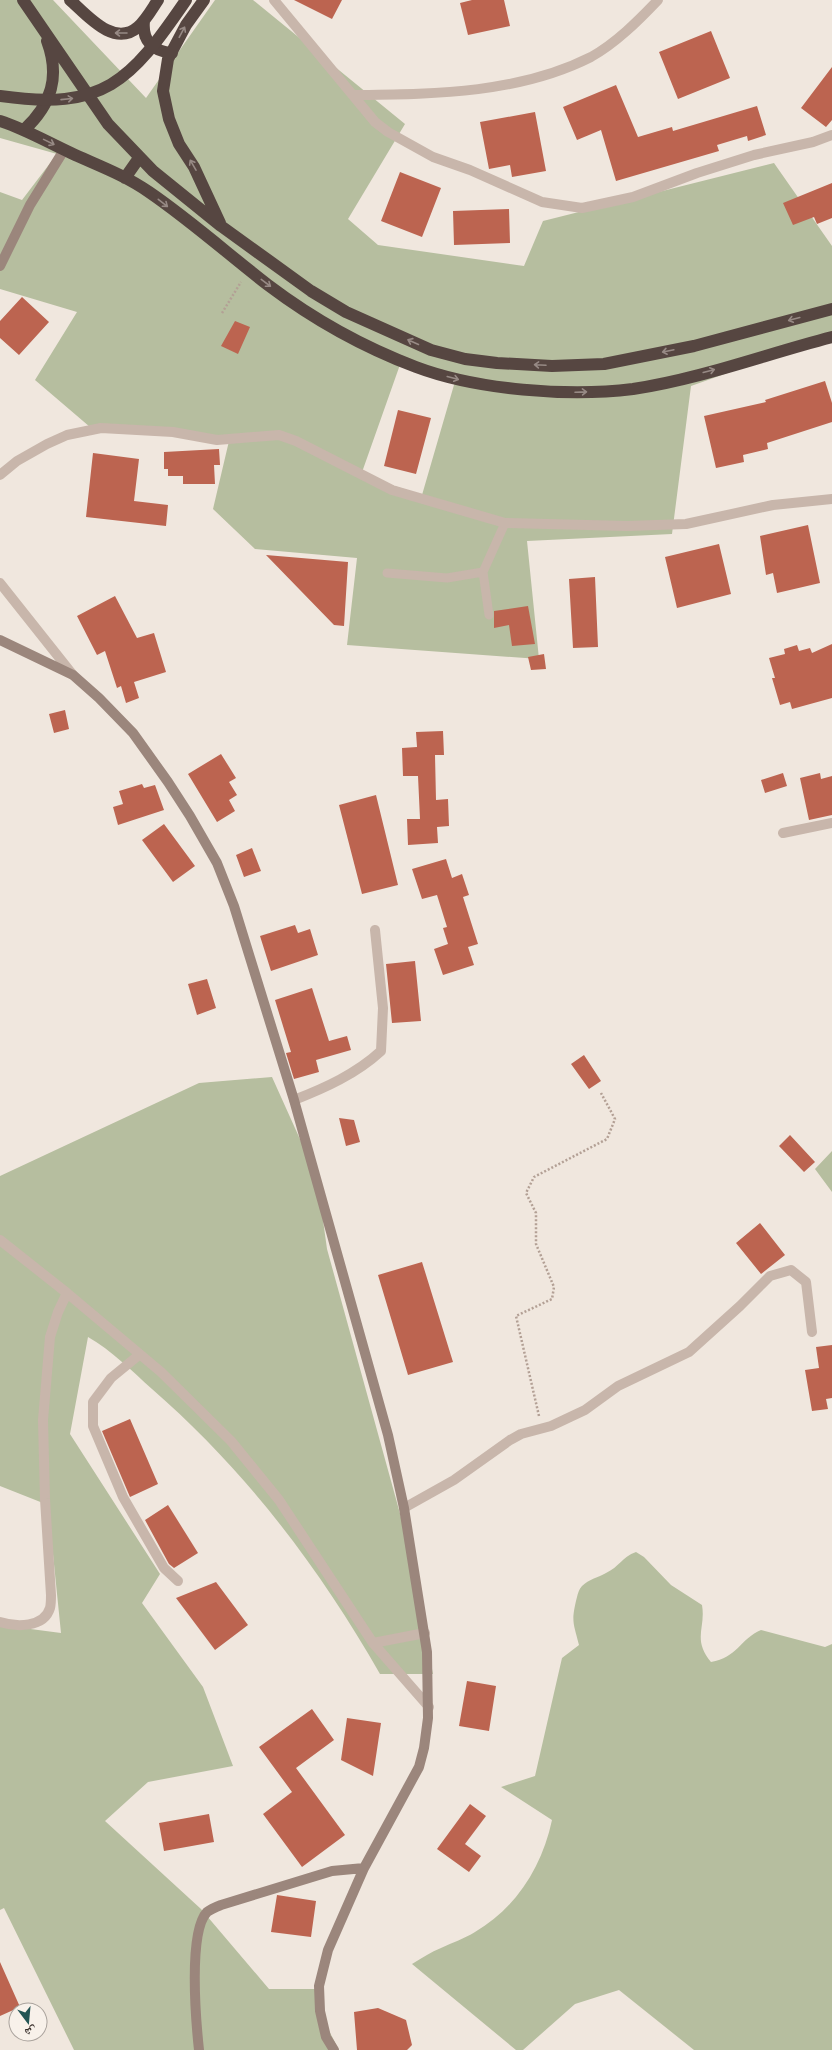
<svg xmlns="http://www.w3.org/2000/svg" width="832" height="2050" viewBox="0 0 832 2050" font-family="Helvetica,'Noto Naskh Arabic',sans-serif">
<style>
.green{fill:#b6be9f;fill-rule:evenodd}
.building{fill:#bc6450}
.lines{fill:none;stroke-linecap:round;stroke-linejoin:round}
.path{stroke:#b3a095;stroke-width:2.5;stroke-dasharray:2 2;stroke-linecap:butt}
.lane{stroke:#c8b6ab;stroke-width:9}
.street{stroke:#c8b6ab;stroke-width:10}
.secondary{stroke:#9b867c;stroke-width:10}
.highway{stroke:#564641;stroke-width:12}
.highway-bridge{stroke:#564641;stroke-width:12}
.oneway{stroke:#978a85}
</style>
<rect width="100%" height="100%" fill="#f0e7de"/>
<path class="green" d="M0,0H53L146,98L215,0H253L405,124L348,219L378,245L524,266L543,221L774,163L832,246V336L691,386L672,534L527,541L539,659L347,645L357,558L255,549L213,509L229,441L90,427L35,380L77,312L0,289V192L22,200L57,154L0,138ZM402,359L456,378L422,495L361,475Z
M272,1077L317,1177L327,1249L404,1528L433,1674H380C319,1567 245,1470 152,1389C132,1371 111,1350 88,1337L70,1434L160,1574L142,1603L203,1687L233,1766L148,1782L105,1821L201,1909L269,1989H316L326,2025L339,2050H74L4,1908L0,1910V1625L61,1633L48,1505L0,1486V1176L199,1083Z
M832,1151V1192L815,1169Z
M636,1552L644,1557L671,1585L702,1605C706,1628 692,1639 711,1662C737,1658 740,1639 761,1630L825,1647L832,1644V2050H694L619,1990L575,2004L523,2050H516L412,1964C422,1958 431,1952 441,1948C453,1942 464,1939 475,1932C516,1908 542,1867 552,1820L501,1787L535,1776L562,1658L579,1645C573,1622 571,1621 577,1597C578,1593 579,1589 582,1586C589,1579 597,1578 606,1573C619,1567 622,1557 636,1552Z"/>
<path class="building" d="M294,0H342L332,19Z
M472,0H504L510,26L468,35L460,3Z
M711,31L730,78L678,99L659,52Z
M832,67V120L826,127L801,108Z
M616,85L638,137L672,127L673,131L757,106L766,135L748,141L747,136L717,145L719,151L616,181L601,130L577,140L563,107Z
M535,112L546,171L512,177L510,165L489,169L480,122Z
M400,172L441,188L422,237L381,221Z
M832,183V218L817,224L814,217L793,225L783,203Z
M509,209L510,243L454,245L453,211Z
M22,297L49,322L19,355L0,338V321Z
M235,321L250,327L238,354L221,346Z
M825,381L832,403V422L767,443L768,449L743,455L744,462L716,468L704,416L766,402L765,400Z
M398,410L431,418L416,474L384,466Z
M219,449L220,465H214L215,484H183V476H168V469H164V452Z
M93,453L139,459L134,501L168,505L166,526L86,517Z
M808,525L820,583L777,593L773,573L766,575L760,536Z
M719,544L731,594L677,608L665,557Z
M266,555L348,562L344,626L334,625Z
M595,577L598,647L573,648L569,579Z
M115,596L137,638L154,633L166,672L134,682L139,698L126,703L121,686L117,688L105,651L97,655L77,616Z
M528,606L535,644L512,646L509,625L494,628V611Z
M832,644V698L792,709L790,702L780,705L772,678H775L769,658L785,654L784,649L797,645L799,651L810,648L812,653Z
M544,654L546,669L531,670L528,657Z
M65,710L69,729L54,733L49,714Z
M443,731L444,755H435L436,800L448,799L449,826L437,827L438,843L408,845L407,819H420L418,776H403L402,748L417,747L416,732Z
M221,754L236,778L229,782L237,795L229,800L235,811L217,822L188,774Z
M783,773L787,786L765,793L761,780Z
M820,773L821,779L832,776V815L809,820L800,778Z
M142,784L144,788L155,785L164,810L118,825L113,807L123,804L119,791Z
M376,795L398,885L362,894L339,805Z
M164,824L195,866L173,882L142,840Z
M252,848L261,871L244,877L236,855Z
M446,859L452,878L462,874L469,895L463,897L478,944L468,947L474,965L443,975L434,949L448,944L443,928L447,927L437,895L422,899L412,869Z
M295,925L298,933L310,929L318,955L271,971L260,936Z
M415,961L421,1021L392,1023L386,964Z
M207,979L216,1008L197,1015L188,984Z
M312,988L329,1041L347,1036L351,1050L316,1060L319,1072L294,1079L286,1053L291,1052L275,1000Z
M584,1055L601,1081L589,1089L571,1064Z
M339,1118L354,1120L360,1142L346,1146Z
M790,1135L815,1162L804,1172L779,1146Z
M760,1223L785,1255L761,1274L736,1243Z
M422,1262L453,1362L408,1375L378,1275Z
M832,1345V1398L826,1399L828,1409L812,1411L805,1370L819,1368L816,1347Z
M130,1419L158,1484L130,1497L102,1431Z
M168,1505L198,1553L174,1568L169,1564L145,1520Z
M216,1582L248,1625L215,1650L176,1598Z
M467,1681L496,1686L489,1731L459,1726Z
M312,1709L334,1740L296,1768L345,1835L302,1867L263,1814L292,1792L259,1747Z
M347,1718L381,1723L373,1776L341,1760Z
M470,1804L486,1816L465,1844L481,1856L469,1872L437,1849Z
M209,1814L214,1842L164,1851L159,1823Z
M277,1895L316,1901L311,1937L271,1932Z
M0,1962L20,2007L0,2016Z
M378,2008L406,2020L412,2045L407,2050H357L354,2012Z"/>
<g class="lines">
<path class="path" d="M222,313L241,282
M539,1416L516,1316L552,1299L554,1287L536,1244V1213L526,1193L534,1177L607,1139L615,1119L601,1093"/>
<path class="lane" d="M387,573L447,578L483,572
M489,615L483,572L505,523"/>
<path class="street" d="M274,0L375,122L388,132L433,157L470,170L542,202L582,208L633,197L697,173L754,155L813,142L832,135
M353,95C433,94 518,94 591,57C616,43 638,21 658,0
M0,475L17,461L47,444L67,435L101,428L173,432L217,440L279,435L296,441L392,490L505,523L627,526L686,524L773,505L832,499
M0,583L73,675
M783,833L832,823
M294,1100C325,1088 356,1074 381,1051L383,1008L375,930
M0,1240L67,1293L161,1372L231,1441L279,1500L373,1643L429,1707
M139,1355L111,1378L93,1402V1426L123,1497L164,1568L178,1581
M404,1508L454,1480L510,1440L521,1434L551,1426L585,1410L618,1386L689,1352L740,1306L770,1276L791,1270L806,1282L812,1332
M0,1622C16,1627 44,1628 50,1608C51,1604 51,1599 51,1595L45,1499L43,1420L50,1337L58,1312L67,1293
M373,1643L425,1633"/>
<path class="secondary" d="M0,266L30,205L64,150
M0,640L73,675L99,698L133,733L168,782L190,816L217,863L234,906L294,1100L388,1435L404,1508L427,1652L428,1718L424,1748L419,1767L364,1868L328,1950L319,1986L320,2011L326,2037L334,2050
M199,2050C196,2022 188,1932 207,1912C211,1909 216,1907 221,1905L332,1871L364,1868"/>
<path class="highway" d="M23,0L108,124L153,171L221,226L311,291L346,312L431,350L465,359L497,363L552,366L604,364L694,346L832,309
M70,0C87,15 114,48 138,27C146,20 152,9 158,0
M204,0L186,25L168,59L163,91L169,119L179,144L194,167L220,223
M144,21C142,40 152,51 172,53
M0,121C25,129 47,142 71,153C97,165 125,175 149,192C190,220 228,254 268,285C313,319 363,347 416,367C477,390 568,397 633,389C700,379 766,354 832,337
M24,130C52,104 60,76 47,41
M125,178L139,158"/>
<path class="highway-bridge" d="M0,96C104,111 130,82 186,0"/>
</g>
<defs><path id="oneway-shaft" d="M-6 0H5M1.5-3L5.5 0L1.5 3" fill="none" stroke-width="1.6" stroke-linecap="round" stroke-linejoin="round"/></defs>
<g class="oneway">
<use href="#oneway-shaft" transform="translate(182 32) rotate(-62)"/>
<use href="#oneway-shaft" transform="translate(121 33) rotate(180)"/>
<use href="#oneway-shaft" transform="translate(67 99) rotate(-6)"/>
<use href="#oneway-shaft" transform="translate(49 142) rotate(26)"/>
<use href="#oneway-shaft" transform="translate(193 165) rotate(-120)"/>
<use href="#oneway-shaft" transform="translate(163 203) rotate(38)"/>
<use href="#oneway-shaft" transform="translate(266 283) rotate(37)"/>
<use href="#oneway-shaft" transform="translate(794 319) rotate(165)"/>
<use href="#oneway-shaft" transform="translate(413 342) rotate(-156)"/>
<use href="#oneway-shaft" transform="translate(668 351) rotate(168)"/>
<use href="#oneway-shaft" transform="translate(540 365) rotate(-177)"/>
<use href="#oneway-shaft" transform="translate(709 371) rotate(-15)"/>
<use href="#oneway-shaft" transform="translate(453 378) rotate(15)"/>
<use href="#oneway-shaft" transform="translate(581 392) rotate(-2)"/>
</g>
<g transform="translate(28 2022) rotate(164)"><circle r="19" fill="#f8f1ea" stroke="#aaa39d"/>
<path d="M0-3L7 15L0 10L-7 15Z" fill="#225454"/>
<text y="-6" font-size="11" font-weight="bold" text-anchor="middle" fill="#362d29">ش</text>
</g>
</svg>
